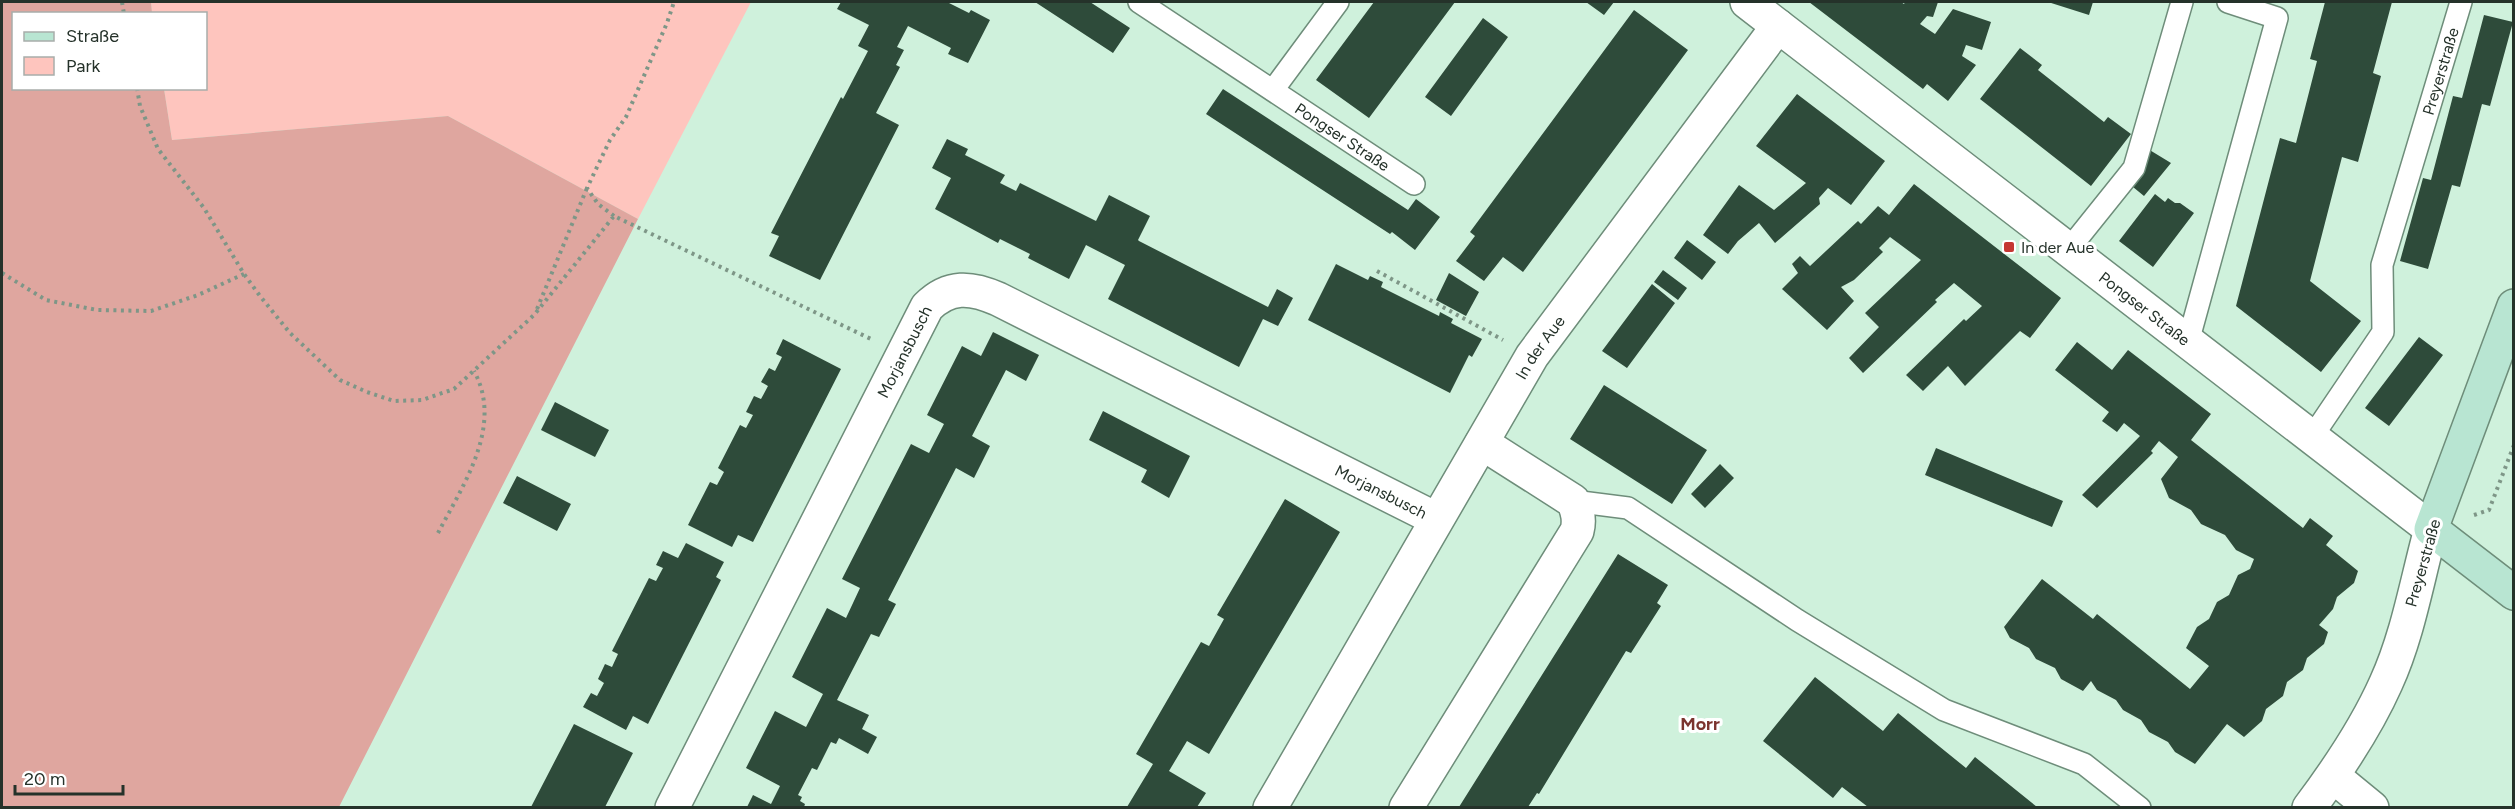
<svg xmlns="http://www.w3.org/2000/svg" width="2515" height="809" viewBox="0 0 2515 809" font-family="Figtree,sans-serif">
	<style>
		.green { fill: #fec5be }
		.forest { fill: #dfa69f }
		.building { fill: #2e4b3a }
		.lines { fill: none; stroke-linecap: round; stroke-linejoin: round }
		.service-casing { stroke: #6e8d7a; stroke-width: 24 }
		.minor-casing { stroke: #6e8d7a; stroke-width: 36 }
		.tertiary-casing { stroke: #6e8d7a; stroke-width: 36 }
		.secondary-casing { stroke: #6e8d7a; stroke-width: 36 }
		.path { stroke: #7e9687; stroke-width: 4; stroke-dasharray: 3 4.5; stroke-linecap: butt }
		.service { stroke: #fff; stroke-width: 21 }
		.minor { stroke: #fff; stroke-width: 33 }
		.tertiary { stroke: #fff; stroke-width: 33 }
		.secondary { stroke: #b8e5d2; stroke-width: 33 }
		.poi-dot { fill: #c53733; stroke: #fff; stroke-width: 2 }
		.labels { text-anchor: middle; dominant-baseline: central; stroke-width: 6; stroke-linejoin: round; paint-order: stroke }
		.street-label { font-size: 16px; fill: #25322a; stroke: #fff }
		.poi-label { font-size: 16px; fill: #25322a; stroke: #fff; text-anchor: start }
		.neighbourhood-label { font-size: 18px; font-weight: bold; fill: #7b342e; stroke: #fff }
	</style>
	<rect width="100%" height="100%" fill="#cff1dc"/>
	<!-- green -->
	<path class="green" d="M151,2H751L638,219L448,116L172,140L164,89L206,88V14L152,13Z"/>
	<!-- forest -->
	<path class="forest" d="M2,2H151L152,13L14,14V88L164,89L172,140L448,116L638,219L339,807H2Z"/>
	<!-- building -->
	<path class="building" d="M841,2H947L969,13L971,10L990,20L968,63L948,54L951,48L908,26L897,47L904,50L896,65L900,67L876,113L899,125L820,280L769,256L779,236L771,233L841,97L843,99L868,51L858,46L869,25L837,9Z
		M1035,2H1090L1130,28L1113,53Z
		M1374,2H1455L1369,118L1316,80Z
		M1586,2H1614L1604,15Z
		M1809,2H1901L1904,4L1905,2H1938L1933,17L1927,16L1920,24L1935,34L1953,9L1991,22L1982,50L1966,45L1962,56L1976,65L1948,101L1927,84L1923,89Z
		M2048,2H2093L2089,15Z
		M2325,2H2392L2373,73L2381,76L2358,162L2342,157L2310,281L2361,321L2321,372L2236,306L2280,138L2296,143L2317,61L2310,59Z
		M1634,10L1688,50L1523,272L1503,257L1484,281L1456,261L1475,236L1470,232Z
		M2484,15L2513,22L2490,106L2482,104L2460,187L2452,185L2428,269L2400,261L2423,178L2431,180L2453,96L2462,98Z
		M1483,18L1508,37L1451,116L1425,97Z
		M2020,48L2042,65L2038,70L2104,122L2108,117L2131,134L2091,186L1980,99Z
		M1223,89L1408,210L1416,199L1440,217L1415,250L1392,232L1390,234L1206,114Z
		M1797,94L1885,161L1851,205L1828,188L1819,198L1820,204L1775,243L1759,223L1738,241L1728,254L1703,235L1739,185L1774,210L1806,183L1756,146Z
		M947,139L968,149L965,155L1005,175L1000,183L1016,191L1020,183L1096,221L1109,195L1150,216L1138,240L1139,241L1268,307L1277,289L1293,298L1278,326L1263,319L1239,367L1108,299L1125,265L1086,245L1069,279L1028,258L1030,254L1000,239L998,243L935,209L951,178L932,168Z
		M2148,149L2171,163L2144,196L2133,187L2141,177Z
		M1914,184L2061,298L2030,338L2020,331L1965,386L1948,366L1923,391L1906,375L1964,319L1966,321L1982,306L1954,283L1935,300L1937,302L1863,373L1849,358L1879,327L1865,313L1921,260L1890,237L1879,248L1883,252L1854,280L1841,287L1854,301L1827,330L1782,289L1798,273L1792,264L1800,256L1810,266L1858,221L1861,224L1878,206L1889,215Z
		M2155,194L2165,202L2168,198L2175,203H2180L2194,213L2153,267L2119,241Z
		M1687,240L1716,262L1702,280L1674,258Z
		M1336,264L1368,280L1370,276L1383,282L1381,287L1439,316L1440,312L1453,319L1451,323L1482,339L1472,357L1469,355L1450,393L1308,320Z
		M1663,270L1687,288L1678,300L1654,282Z
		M1449,273L1479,292L1466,316L1436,300Z
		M1652,284L1675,303L1627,368L1602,351Z
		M993,332L1039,355L1026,381L1006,370L972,436L990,446L974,478L956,468L888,600L896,604L879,637L871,634L837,700L869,715L862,729L877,737L868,754L839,738L836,744L831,742L817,770L812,768L798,795L802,797L800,801L805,804L804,807H747L753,795L771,804L780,786L746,768L775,711L806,727L823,694L792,677L827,608L846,618L860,588L842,579L911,444L929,453L944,424L927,415L962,346L981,356Z
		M2419,337L2443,355L2389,426L2365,408Z
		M783,339L841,369L753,542L738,535L732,547L688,525L710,482L717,485L724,472L718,468L740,425L746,428L753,415L746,412L754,396L761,399L768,386L761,382L769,368L775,371L782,357L776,354Z
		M2077,342L2112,370L2128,350L2211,414L2191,440L2303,528L2310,518L2333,536L2326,545L2358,571L2354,583L2337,597L2333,609L2319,625L2328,632L2324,644L2307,658L2303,670L2287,682L2283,696L2266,709L2262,721L2244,737L2227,724L2195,764L2175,752L2168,742L2149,732L2141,720L2123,710L2116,700L2097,690L2091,681L2083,691L2061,679L2055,668L2036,659L2029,648L2010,638L2004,627L2042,579L2093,619L2097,614L2190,689L2209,666L2186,648L2197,627L2209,619L2217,602L2229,595L2238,575L2250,569L2254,559L2236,550L2225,535L2201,524L2191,510L2169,498L2161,479L2178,457L2159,441L2151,451L2153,453L2097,508L2082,495L2140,436L2124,423L2117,432L2102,421L2109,412L2055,370Z
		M1604,385L1707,450L1672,504L1570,439Z
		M555,402L609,430L595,457L541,430Z
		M1103,411L1190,456L1169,498L1141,482L1147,470L1089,440Z
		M1936,448L2063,501L2052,527L1925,475Z
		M1720,464L1734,478L1705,508L1691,494Z
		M517,476L571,504L557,531L503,503Z
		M1285,499L1340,532L1209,754L1187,741L1169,771L1206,793L1197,807H1127L1153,764L1136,754L1201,642L1209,646L1224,619L1217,615Z
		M686,543L724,562L716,577L721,580L648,724L633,716L626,730L583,707L591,693L597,696L604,683L598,679L605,664L612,667L618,654L612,651L649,578L656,581L663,568L656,565L663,551L678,558Z
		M1618,554L1668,585L1657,603L1661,606L1631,653L1626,651L1539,794L1537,793L1528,807H1459Z
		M1815,677L1883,731L1898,713L1966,768L1975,757L2037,807H1868L1842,787L1833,798L1763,741Z
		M574,724L633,753L605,807H531Z"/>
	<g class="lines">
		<!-- service casing -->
		<g class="service-casing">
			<g id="service">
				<path id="s1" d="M1139,2L1414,184"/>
				<path d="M1273,90L1338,2"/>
				<path d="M2069,249L2134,168L2182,2"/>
				<path d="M2188,342L2277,18L2228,2"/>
				<path id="s2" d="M2312,437L2383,332L2382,265L2461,2"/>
				<path d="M1573,501L1628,508L1797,620L1944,710L2084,764L2140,808"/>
			</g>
		</g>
		<!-- minor casing -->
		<g class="minor-casing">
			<g id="minor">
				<path id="s3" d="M1747,2L2431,529"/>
				<path d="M2333,776L2372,808"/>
				<path id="s4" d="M672,808L927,307C949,285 971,287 998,299L1436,519"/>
				<path id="s5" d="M1270,808L1532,356L1778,26"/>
				<path d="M1406,808L1577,531C1580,520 1578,511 1573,501L1482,443"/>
			</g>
		</g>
		<!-- tertiary casing -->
		<g class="tertiary-casing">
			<path id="tertiary" d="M2309,808C2339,768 2366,728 2386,683C2408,635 2417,580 2431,529"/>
		</g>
		<!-- secondary casing -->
		<g class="secondary-casing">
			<path id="secondary" d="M2514,306L2431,529L2514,593"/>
		</g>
		<!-- path -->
		<path class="path" d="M122,2L124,14
			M137,88L140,106L158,149L204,208L244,274L260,296L290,333L340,380L367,392L394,401L422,400L454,389L534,315L614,216L871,339
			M614,216L598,204L587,188L610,140L626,117L667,23L674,2
			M1377,271L1503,340
			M2,273L46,300L97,310L151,311L198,295L244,274
			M537,309L587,188
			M2474,515L2489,510L2514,445
			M438,533C463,485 504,426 474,371"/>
		<!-- service -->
		<use href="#service" class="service"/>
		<!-- minor -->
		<use href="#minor" class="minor"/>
		<!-- tertiary -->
		<use href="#tertiary" class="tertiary"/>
		<!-- secondary -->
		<use href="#secondary" class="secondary"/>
	</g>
	<!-- markers -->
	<rect class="poi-dot" x="2003" y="241" width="12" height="12" rx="3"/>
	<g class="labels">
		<!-- street labels -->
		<g class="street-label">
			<text stroke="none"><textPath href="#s2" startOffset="396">Preyerstraße</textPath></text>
			<text stroke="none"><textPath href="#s1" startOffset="244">Pongser Straße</textPath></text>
			<text stroke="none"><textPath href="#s3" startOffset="502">Pongser Straße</textPath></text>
			<text stroke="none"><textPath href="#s5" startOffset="534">In der Aue</textPath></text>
			<text stroke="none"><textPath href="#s4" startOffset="512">Morjansbusch</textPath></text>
			<text stroke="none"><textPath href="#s4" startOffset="1068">Morjansbusch</textPath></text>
			<text transform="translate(2423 563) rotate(-74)">Preyerstraße</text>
		</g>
		<!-- poi labels -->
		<g class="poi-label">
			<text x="2021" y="247">In der Aue</text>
		</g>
		<!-- neighbourhood labels -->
		<g class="neighbourhood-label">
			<text x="1700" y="724">Morr</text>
		</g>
	</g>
	<!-- border -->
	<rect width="2515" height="809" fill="none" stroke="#25322a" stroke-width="6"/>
	<!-- legend -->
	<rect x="12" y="12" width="195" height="78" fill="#ffffff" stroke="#a8adaa" stroke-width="1.5"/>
	<rect x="24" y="32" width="30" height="9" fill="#b8e5d2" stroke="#a8adaa" stroke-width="1.5"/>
	<text x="66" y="42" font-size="18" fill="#25322a">Straße</text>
	<rect x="24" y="57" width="30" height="18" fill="#fec5be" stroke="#a8adaa" stroke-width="1.5"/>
	<text x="66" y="72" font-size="18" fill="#25322a">Park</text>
	<!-- scale -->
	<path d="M15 785v9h108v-9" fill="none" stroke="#25322a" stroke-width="3"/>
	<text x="24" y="785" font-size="18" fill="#25322a" stroke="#ffffff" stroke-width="4.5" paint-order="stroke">20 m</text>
</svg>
